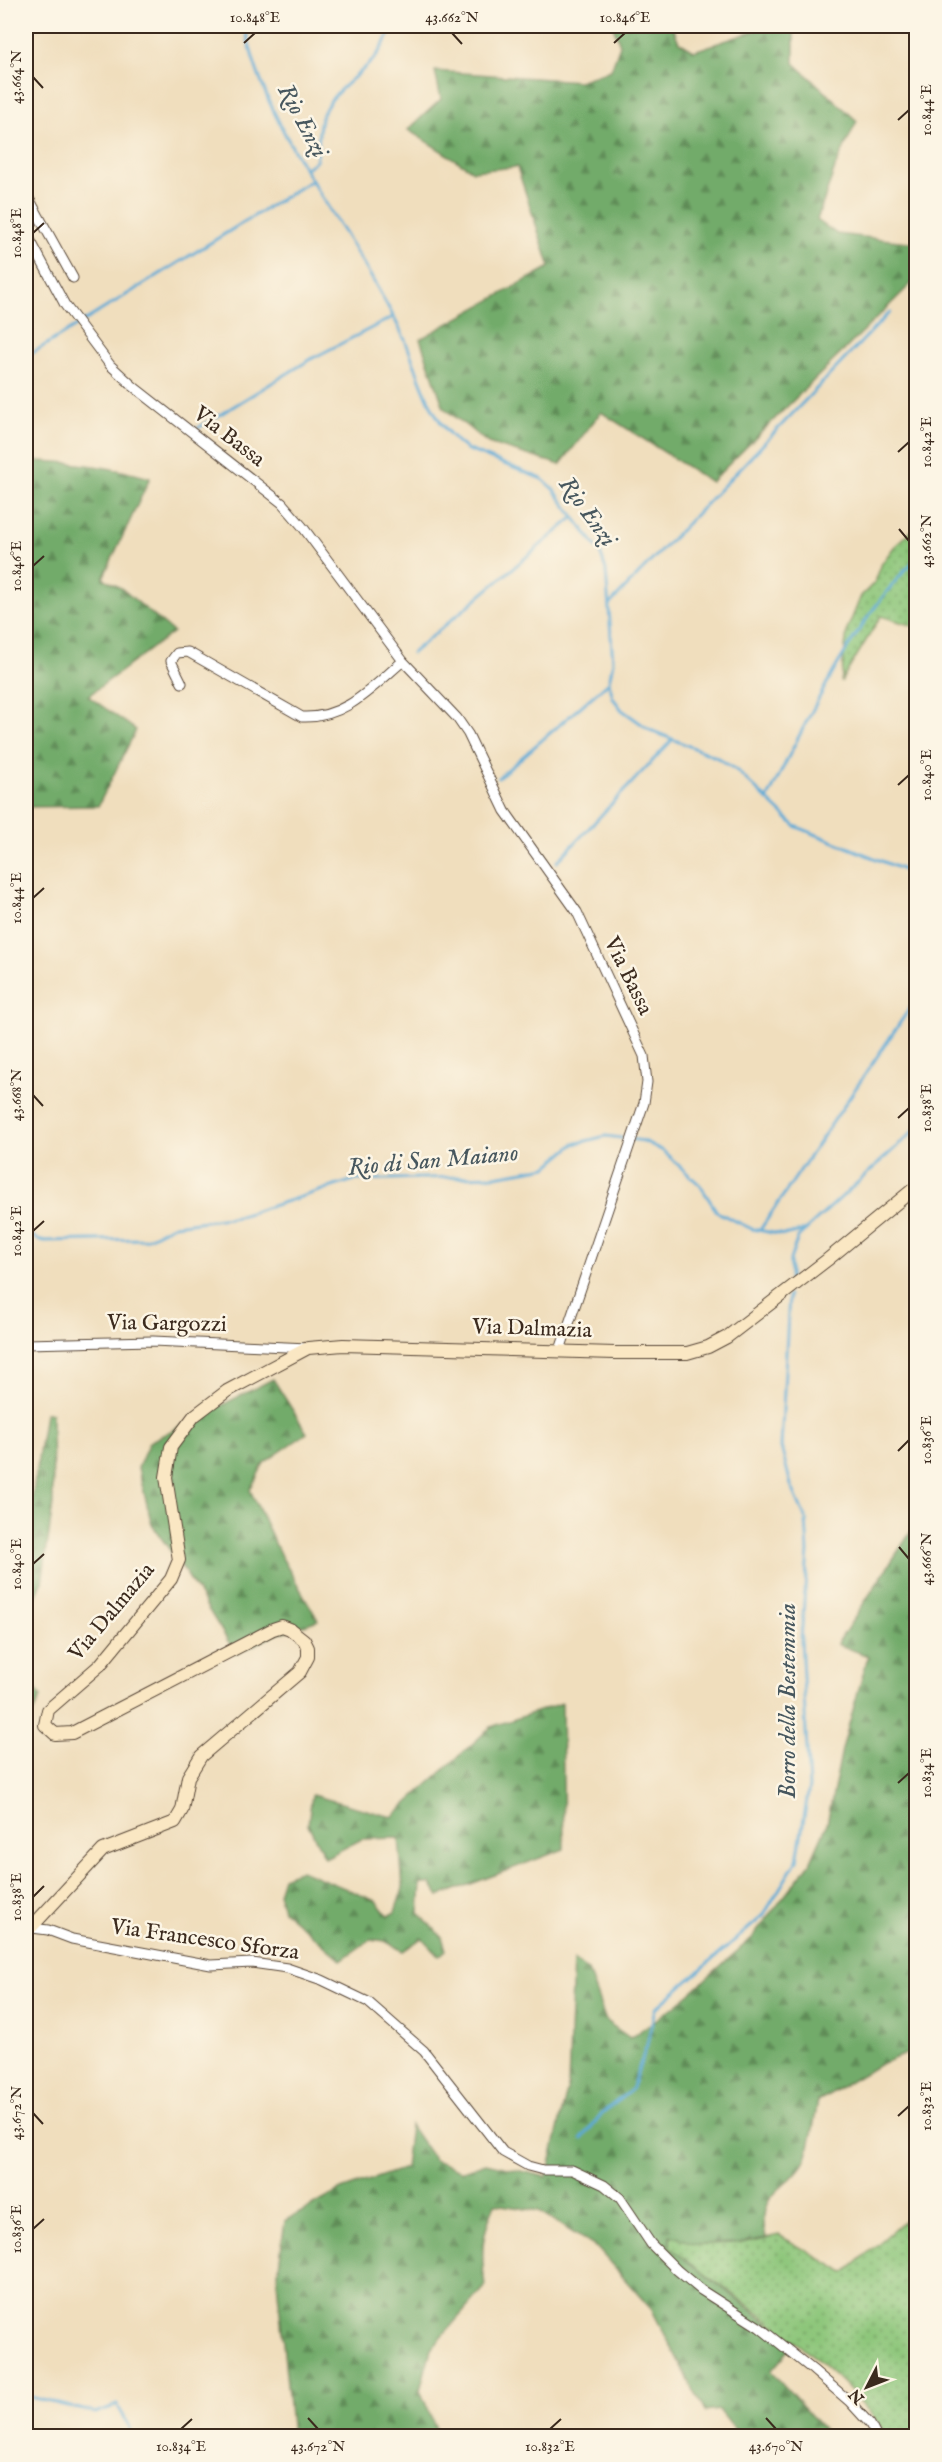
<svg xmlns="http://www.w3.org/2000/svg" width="942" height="2462" viewBox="0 0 942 2462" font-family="'IM FELL English',serif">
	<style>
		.green { fill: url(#green-dots); stroke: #64784c; stroke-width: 1.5 }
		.forest { fill: url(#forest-firs); stroke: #566a44; stroke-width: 1.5 }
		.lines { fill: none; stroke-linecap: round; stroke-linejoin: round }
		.stream { stroke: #5daad6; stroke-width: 3 }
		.minor-casing { stroke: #564536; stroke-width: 11 }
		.secondary-casing { stroke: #564536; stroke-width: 14 }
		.minor { stroke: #fff; stroke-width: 9 }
		.secondary { stroke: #fae7c3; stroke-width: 12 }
		.ticks { fill: none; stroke: #3b2a1e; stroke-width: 2 }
		.labels { text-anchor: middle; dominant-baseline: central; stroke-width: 5; stroke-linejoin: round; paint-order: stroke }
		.street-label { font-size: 22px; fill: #3b2a1e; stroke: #fcf5e5 }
		.water-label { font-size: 24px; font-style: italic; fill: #47575e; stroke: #fcf5e5 }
		.neatline { fill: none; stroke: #3b2a1e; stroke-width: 2 }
		.ticks-label { font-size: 15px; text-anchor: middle; fill: #3b2a1e }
	</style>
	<defs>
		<pattern id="green-dots" width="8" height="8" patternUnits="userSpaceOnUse" patternTransform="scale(1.5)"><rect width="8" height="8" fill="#8dc67a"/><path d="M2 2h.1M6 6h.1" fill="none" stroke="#74a163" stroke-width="1.8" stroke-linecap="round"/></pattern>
		<pattern id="forest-firs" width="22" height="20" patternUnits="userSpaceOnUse" patternTransform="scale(1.5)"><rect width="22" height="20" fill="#72ab6a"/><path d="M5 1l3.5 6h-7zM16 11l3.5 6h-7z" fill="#5f8b57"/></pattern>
	</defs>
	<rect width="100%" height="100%" fill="#fcf5e5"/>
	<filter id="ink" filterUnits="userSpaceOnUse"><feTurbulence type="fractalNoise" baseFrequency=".0167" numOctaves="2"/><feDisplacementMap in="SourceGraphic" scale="12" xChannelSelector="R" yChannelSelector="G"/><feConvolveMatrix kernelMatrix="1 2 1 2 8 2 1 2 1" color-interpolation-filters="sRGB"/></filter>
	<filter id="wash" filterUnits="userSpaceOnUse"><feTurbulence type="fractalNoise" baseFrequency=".008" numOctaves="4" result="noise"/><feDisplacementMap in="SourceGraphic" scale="24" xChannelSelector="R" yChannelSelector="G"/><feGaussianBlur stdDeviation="1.35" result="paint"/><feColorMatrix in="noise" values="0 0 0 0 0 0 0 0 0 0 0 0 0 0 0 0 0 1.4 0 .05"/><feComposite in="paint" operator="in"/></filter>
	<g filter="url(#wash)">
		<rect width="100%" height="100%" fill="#f0debd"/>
		<!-- green -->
		<path class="green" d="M916,527V627L881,616L841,682L847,630L861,596L875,582L882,563L894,547Z
			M916,2215V2436H887C842,2365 738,2299 669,2248L671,2235L697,2244L741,2243L779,2235L845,2273L905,2220Z"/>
		<!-- forest -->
		<path class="forest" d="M613,26H672L679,42L694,51L770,26H794V63L857,121L836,165L817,220L837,234L916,243V279L711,482L601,412L560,465L488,443L444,408L420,339L550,267L517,167L473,171L408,130L441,99L435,71L579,81L611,70L620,45Z
			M26,461C69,461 108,466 150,478L103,578L121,588L173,632L88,696L136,730L98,806L27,807L26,805Z
			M273,1379L307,1433L264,1463L250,1490L281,1556L318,1620L275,1635L236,1654L184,1570L152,1525L138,1468L149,1442Z
			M45,1413H52L53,1504L42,1583L26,1618V1538Z
			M916,1524V2050L880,2064L818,2101C815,2114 810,2155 803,2164C783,2194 756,2191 766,2238L741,2243L697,2244L670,2235V2248L795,2343L771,2371L826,2432L823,2436H740L719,2410L705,2412L652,2310L597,2248L539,2211L495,2204C481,2236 481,2252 485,2287L431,2349L420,2390L439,2436H292L277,2281L285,2221L341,2190L405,2168L410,2125L434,2160L463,2171L486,2163L547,2177L568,2086L573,1960L588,1971L606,2021L630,2038L675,2006L752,1938L810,1863L827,1824L842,1749L868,1656L837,1644Z
			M26,1652V1675L41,1697L26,1726Z
			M562,1703L564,1849L439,1896L431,1884H421L419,1913L442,1937L446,1950L439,1956L422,1938L403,1951L385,1941L371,1939L341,1960L283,1910L278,1893L283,1877L301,1870L376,1901L388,1916L395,1912L403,1888L399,1838L362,1839L325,1858L308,1824L312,1795L392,1817L491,1727Z"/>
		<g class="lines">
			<!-- stream -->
			<path class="stream" d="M245,26C264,126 334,208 382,296C390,310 398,325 405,340C421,378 430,423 466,449L542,479L554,490L600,552L606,570L613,662L609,682L613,698L622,710L650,730L716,757L736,770L795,826L916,875
				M26,29L41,26
				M306,168L316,161C320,148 317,133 321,119C329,93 355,79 373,60C382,51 386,36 395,26
				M26,357L312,180
				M198,428L311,359L393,317
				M609,605L890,312
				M412,653L574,517
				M498,778L609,682
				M767,800C807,720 853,621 916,559
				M557,862L673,739
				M760,1230L916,999
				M26,1232L40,1241L146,1239L174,1225L237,1217L354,1180L495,1176L547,1167L574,1144L606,1136L644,1141L663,1151L700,1185L717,1212L752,1229L784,1235L806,1230
				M790,1283V1260L798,1237L916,1129
				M582,2139L602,2113L631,2090L647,2045L655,2009L763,1916L797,1860L809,1787L801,1639L808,1552L806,1519L791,1485L781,1447L789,1295
				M26,2396L96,2413L117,2405L129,2425L132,2436"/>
		</g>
	</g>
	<g filter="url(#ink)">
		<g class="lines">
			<!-- minor casing -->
			<g class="minor-casing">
				<path id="minor" d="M27,195L73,278
					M26,232L65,305L110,365L134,387L282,503L302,526L403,661L457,718L468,734L505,811L577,912L644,1056L647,1082L644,1103L560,1350
					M182,683L171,661L177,653L188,652L302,717C345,719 371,688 403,661
					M26,1344L153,1341L308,1348
					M32,1928L48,1930L72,1939L211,1965L252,1963L287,1968L322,1980L368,2002L424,2051L503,2152L528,2166L543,2170H572L604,2185L620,2198L651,2244L677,2270L701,2290L759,2327L813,2370L849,2401L870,2424L876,2436"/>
			</g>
			<!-- secondary casing -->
			<g class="secondary-casing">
				<path id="secondary" d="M26,1933L103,1850L175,1822L182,1810L188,1777L201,1756L300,1672L308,1657V1648L304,1640L290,1629L282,1626L273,1629L72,1733L55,1734L45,1725L48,1710L100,1665L171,1579L179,1560L166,1477L171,1447L194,1416L227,1391L308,1348L343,1345L615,1353H687L708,1347L727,1337L827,1260L916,1187"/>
			</g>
			<!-- minor -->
			<use href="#minor" class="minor"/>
			<!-- secondary -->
			<use href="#secondary" class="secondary"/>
		</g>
	</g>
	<!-- ticks -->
	<path class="ticks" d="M452,33L462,44M244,43L255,33M614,43L625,33M33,77L43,88M898,120L909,110M33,233L44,223M898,452L909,442M899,529L909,541M33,566L44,556M898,785L909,775M33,898L44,888M33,1095L43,1106M898,1118L909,1108M33,1231L44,1221M898,1451L909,1440M899,1547L909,1559M33,1564L44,1554M898,1783L909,1773M33,1897L44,1886M33,2113L43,2124M898,2116L909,2106M33,2229L44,2219M308,2418L318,2429M766,2418L776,2429M181,2429L192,2419M550,2429L561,2419"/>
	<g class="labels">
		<!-- street labels -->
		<g class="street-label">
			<text transform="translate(229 437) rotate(38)">Via Bassa</text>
			<text transform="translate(628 976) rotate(64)">Via Bassa</text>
			<text transform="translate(167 1324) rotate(1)">Via Gargozzi</text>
			<text transform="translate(532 1329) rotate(2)">Via Dalmazia</text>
			<text transform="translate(112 1612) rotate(-50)">Via Dalmazia</text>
			<text transform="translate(205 1940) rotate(8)">Via Francesco Sforza</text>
		</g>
		<!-- water labels -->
		<g class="water-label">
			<text transform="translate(302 121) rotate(62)">Rio Enzi</text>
			<text transform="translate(587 512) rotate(54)">Rio Enzi</text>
			<text transform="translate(433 1161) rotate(-5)">Rio di San Maiano</text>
			<text transform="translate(788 1701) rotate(-90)">Borro della Bestemmia</text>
		</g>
	</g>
	<!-- margin -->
	<rect width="942" height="2462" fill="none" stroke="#fcf5e5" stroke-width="66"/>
	<!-- north arrow -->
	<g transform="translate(867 2387) rotate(228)" stroke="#fcf5e5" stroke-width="4.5" paint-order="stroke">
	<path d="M0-4.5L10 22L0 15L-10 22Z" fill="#3b2a1e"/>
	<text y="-9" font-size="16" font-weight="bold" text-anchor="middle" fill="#3b2a1e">N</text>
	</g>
	<rect x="33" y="33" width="876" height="2396" class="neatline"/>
	<g class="ticks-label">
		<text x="255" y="22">10.848°E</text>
		<text x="452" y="22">43.662°N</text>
		<text x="625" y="22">10.846°E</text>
		<text transform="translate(16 77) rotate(-90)" y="5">43.664°N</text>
		<text transform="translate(926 110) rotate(-90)" y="5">10.844°E</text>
		<text transform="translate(16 233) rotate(-90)" y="5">10.848°E</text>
		<text transform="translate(926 442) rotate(-90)" y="5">10.842°E</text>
		<text transform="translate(926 541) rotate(-90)" y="5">43.662°N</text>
		<text transform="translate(16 566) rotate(-90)" y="5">10.846°E</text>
		<text transform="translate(926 775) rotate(-90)" y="5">10.840°E</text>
		<text transform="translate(16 898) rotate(-90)" y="5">10.844°E</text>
		<text transform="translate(16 1095) rotate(-90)" y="5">43.668°N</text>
		<text transform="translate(926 1108) rotate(-90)" y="5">10.838°E</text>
		<text transform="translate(16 1231) rotate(-90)" y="5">10.842°E</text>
		<text transform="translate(926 1440) rotate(-90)" y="5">10.836°E</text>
		<text transform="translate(926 1559) rotate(-90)" y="5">43.666°N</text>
		<text transform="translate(16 1564) rotate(-90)" y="5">10.840°E</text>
		<text transform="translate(926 1773) rotate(-90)" y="5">10.834°E</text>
		<text transform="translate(16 1897) rotate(-90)" y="5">10.838°E</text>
		<text transform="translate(926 2106) rotate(-90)" y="5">10.832°E</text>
		<text transform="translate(16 2113) rotate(-90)" y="5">43.672°N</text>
		<text transform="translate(16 2229) rotate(-90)" y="5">10.836°E</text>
		<text x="181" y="2451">10.834°E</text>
		<text x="318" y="2451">43.672°N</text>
		<text x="550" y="2451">10.832°E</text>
		<text x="776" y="2451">43.670°N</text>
	</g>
</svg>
